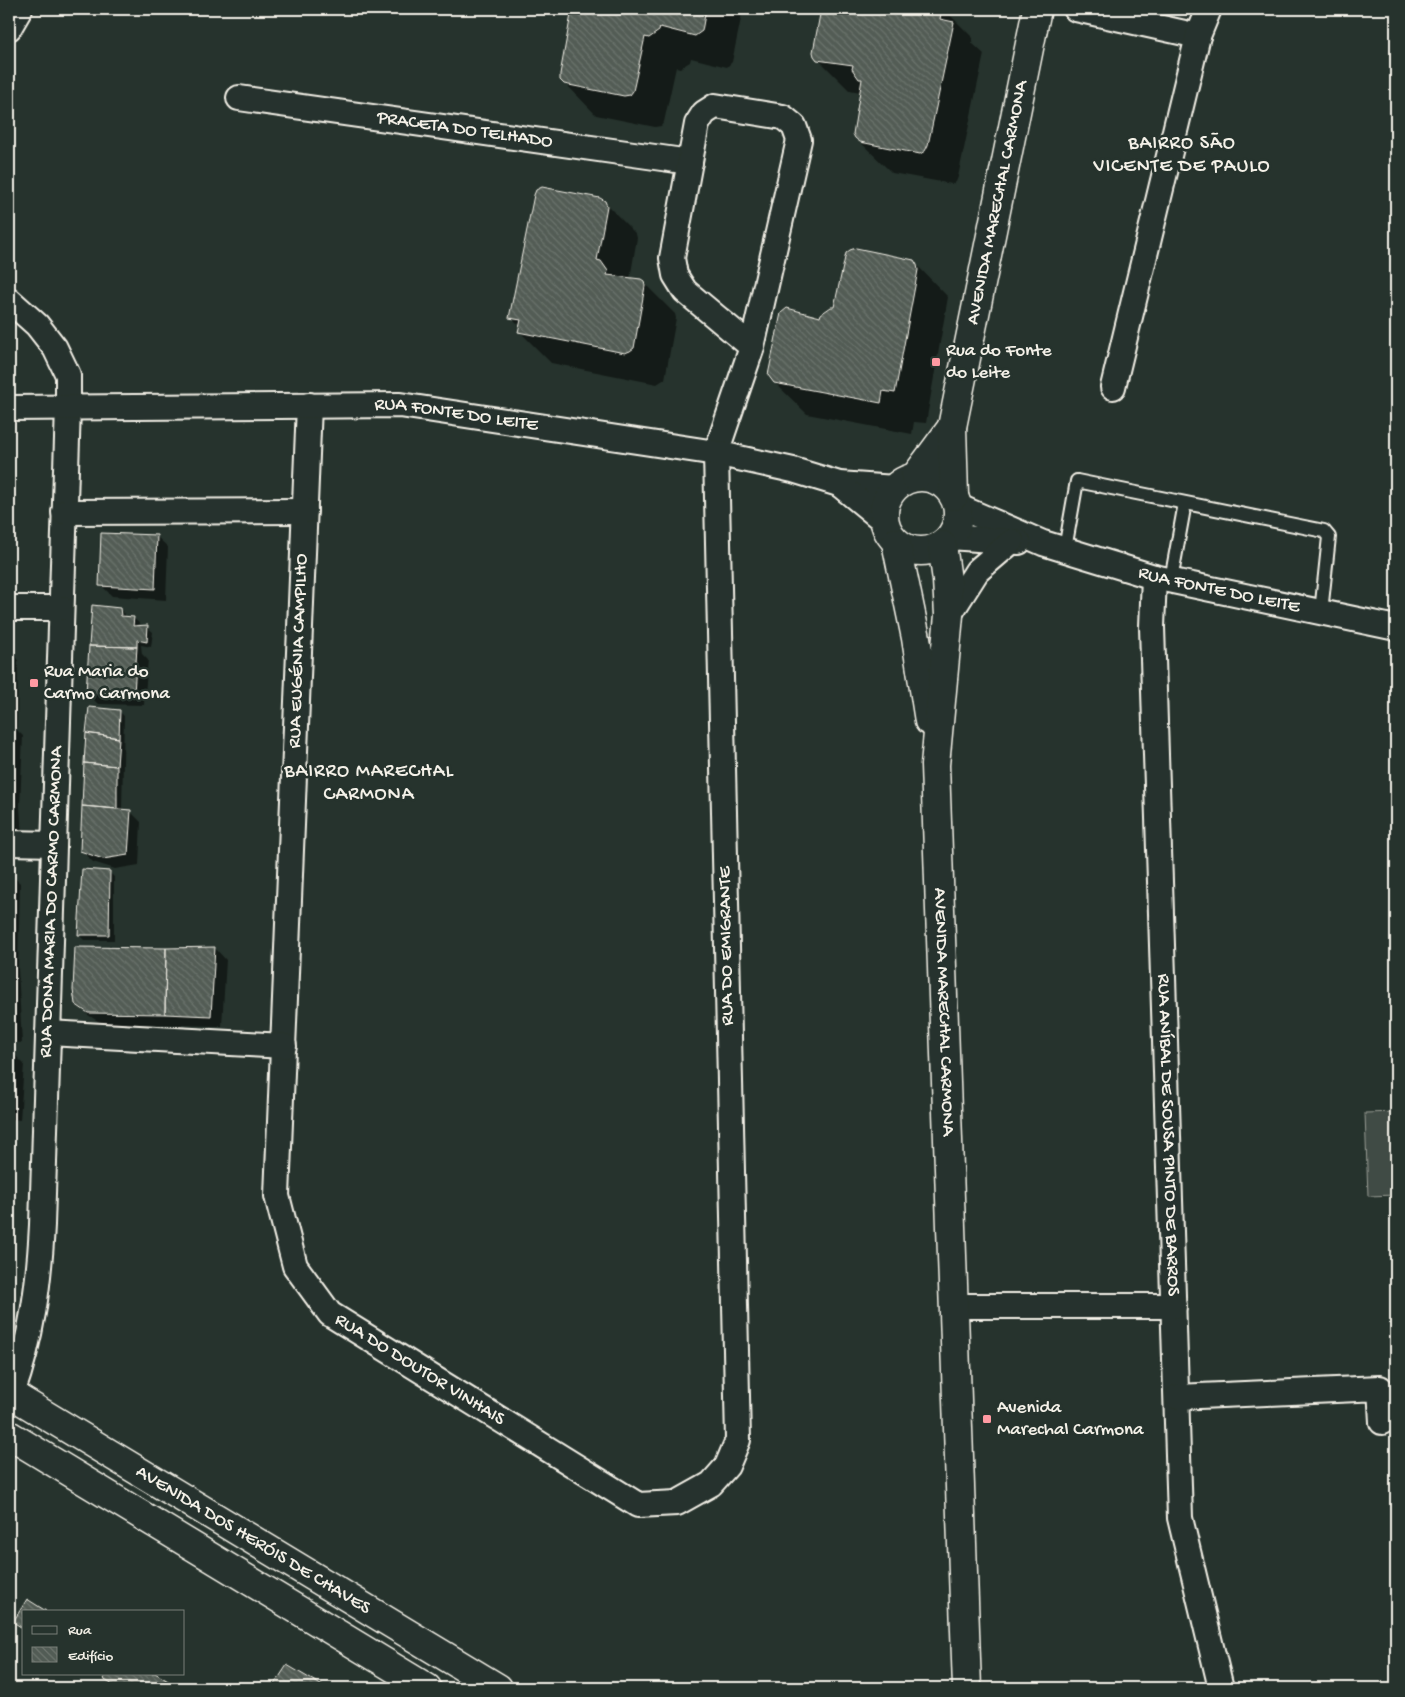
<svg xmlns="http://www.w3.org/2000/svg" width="1405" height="1697" viewBox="0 0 1405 1697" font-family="'Gochi Hand',sans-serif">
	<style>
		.grass { fill: #414b45; stroke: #9a9e96 }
		.shadow { fill: #0007 }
		.building { fill: url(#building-back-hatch); stroke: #f4f1e8 }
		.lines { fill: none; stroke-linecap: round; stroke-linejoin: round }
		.service-casing { stroke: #f4f1e8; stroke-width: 16 }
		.minor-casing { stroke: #f4f1e8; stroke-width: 28 }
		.tertiary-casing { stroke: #f4f1e8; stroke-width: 31 }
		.secondary-casing { stroke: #f4f1e8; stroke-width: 31 }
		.service { stroke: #26332d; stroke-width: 12 }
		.minor { stroke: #26332d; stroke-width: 24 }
		.tertiary { stroke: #26332d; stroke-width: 28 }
		.secondary { stroke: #26332d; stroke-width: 28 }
		.poi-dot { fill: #ff9aa2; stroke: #26332d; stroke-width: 2 }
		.labels { text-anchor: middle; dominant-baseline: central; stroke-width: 5; stroke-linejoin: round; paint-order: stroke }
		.street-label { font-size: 19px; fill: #f4f1e8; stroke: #26332d }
		.poi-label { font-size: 19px; fill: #f4f1e8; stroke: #26332d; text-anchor: start }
		.neighbourhood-label { font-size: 20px; letter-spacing: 1px; fill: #f4f1e8; stroke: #26332d }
	</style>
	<defs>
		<pattern id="building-back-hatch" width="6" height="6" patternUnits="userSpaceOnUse" patternTransform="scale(1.25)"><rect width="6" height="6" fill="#525c55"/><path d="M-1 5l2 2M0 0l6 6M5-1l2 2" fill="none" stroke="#6c746d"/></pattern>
	</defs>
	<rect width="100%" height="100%" fill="#26332d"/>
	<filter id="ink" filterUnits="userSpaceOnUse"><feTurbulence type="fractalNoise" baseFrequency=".02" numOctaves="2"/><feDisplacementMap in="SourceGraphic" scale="10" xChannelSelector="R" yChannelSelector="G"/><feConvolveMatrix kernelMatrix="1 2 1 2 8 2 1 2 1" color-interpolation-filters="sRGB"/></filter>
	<g filter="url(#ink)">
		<!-- grass -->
		<path class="grass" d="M1396,1112V1195L1368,1196L1365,1113Z"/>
		<!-- shadow -->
		<path class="shadow" d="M573,9H743L732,62L727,67L691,58L690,62L680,68L676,67L664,122L661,126L655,127L596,115L565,83L561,74Z
			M822,9H944L973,38L972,43L984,54L958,177L956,182L952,184L892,173L856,138L861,92L849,90L818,59L814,52Z
			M604,202L636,234L637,238L630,279L643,282L675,314L676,318L665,379L657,384L551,363L520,332L521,327L511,317Z
			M913,261L948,297L926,423L914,422L912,434L807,414L775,383L821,319Z
			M156,536L168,547L166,600L112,596L101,585Z
			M119,609L125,614V618H133L139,623L138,627H147L153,632L151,647L141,645L142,654L148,660L144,705L98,704L87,693Z
			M9,654H13L18,659L17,730L23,736L20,806L22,836L9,839Z
			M119,711L124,716L122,810L130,811L141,822L139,865L115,869L93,862L81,850Z
			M9,872L20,883L18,968L22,1043L9,1042Z
			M109,872L114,877V940H84L79,935Z
			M215,948L226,960L222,1026L101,1023L88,1015L77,1003Z
			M9,1053H13L24,1064L20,1120L9,1119Z
			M153,1673L177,1688H114L105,1679Z"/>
		<!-- building -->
		<path class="building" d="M572,9H706L702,31L695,36L660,27L659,31L649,38L645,37L633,91L630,95L624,96L564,84L560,80V74Z
			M821,9H942L940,19L954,22L928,145L925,151L920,154L860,142L855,138L853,134L862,79H859L852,69L853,65L817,60L814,56L813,52Z
			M542,187L600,198L605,201L607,206L597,260L601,261L608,271L607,275L641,279L644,281L645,286L634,348L630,351L625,353L518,332L521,320L509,318L534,195L536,190Z
			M856,248L914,260L917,265L918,270L895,393L883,391L881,403L774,383L768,375L781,313L787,308L820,317L821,314L831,307H834L846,253L850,250Z
			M101,533L157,535L155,589L99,586Z
			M92,605L120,608L121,616L134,617L133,626L148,625L147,642L137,640V647L89,646Z
			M89,646L137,647L134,694L86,693Z
			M9,653H13L12,687H9Z
			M9,687H12V723L9,724Z
			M89,707L120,710L119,738L86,733Z
			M12,723L11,756H9V724Z
			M86,733L119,738L117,766L84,763Z
			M9,756H11L9,794Z
			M84,763L117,766V809L82,806Z
			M82,806L131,810L128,855L103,859L80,851Z
			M82,869L110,871L109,935H78Z
			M75,947L166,948L165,1014L88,1013L75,1004L73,990Z
			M215,947L211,1016L165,1014L166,948Z
			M9,983L12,1032H9Z
			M9,1052H13L9,1109Z
			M27,1599L46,1611H24V1629L13,1622Z
			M287,1665L326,1688H272Z
			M107,1673H155L178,1687L118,1688L103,1679Z"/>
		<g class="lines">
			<!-- service casing -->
			<g class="service-casing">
				<path id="service" d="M1065,549L1077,481L1324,531L1329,537L1321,612
					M1171,580L1185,503"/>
			</g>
			<!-- minor casing -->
			<g class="minor-casing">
				<g id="minor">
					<path d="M1076,9L1198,36"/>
					<path d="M9,28L20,9"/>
					<path id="s1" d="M239,98L690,162"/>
					<path d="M9,300L37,325L55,348L68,375V407L42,1225C39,1284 32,1338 12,1394"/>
					<path d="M1113,387L1198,36L1209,9"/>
					<path id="s2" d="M309,405L277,1196L295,1266L330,1314L638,1505L677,1503L711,1484L727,1466L738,1440L716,453L752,347L799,140L794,126L783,117L715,106L704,113L697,124L672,258L675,275L685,291L752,347"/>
					<path id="s3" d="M9,408L400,405L716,453L793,470L839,484L895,488"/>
					<path d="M839,484L884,521"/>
					<path id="s4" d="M957,506L1043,543L1154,577L1396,628"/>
					<path d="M64,512L305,511"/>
					<path d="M950,537L1019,542"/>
					<path id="s5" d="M1154,577L1152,627L1180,1518L1221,1688"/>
					<path d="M9,608H61"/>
					<path d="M949,615L977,571L1012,541"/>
					<path d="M9,843L54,844"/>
					<path d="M48,1033L284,1046"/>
					<path d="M954,1306H1174"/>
					<path d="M1177,1397L1380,1388L1382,1422"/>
				</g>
			</g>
			<!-- tertiary casing -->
			<g class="tertiary-casing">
				<g id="tertiary">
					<circle cx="921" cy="514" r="37"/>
					<path d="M915,477L952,427"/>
					<path id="s6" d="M954,496L952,427L1037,9"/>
					<path d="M896,542L916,638L929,721"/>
					<path id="s7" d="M942,545L947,580L949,615L935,765L967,1688"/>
				</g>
			</g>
			<!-- secondary casing -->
			<g class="secondary-casing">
				<g id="secondary">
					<path id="s8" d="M9,1393L498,1688"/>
					<path d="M9,1435L427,1688"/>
				</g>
			</g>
			<!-- service -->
			<use href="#service" class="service"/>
			<!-- minor -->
			<use href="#minor" class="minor"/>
			<!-- tertiary -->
			<use href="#tertiary" class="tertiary"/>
			<!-- secondary -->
			<use href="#secondary" class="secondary"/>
		</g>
	</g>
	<!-- markers -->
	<g class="poi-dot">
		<rect x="931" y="357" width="10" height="10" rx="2.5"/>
		<rect x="29" y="678" width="10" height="10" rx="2.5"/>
		<rect x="982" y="1414" width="10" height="10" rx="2.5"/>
	</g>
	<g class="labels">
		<!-- street labels -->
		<g class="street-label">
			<text stroke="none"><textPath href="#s1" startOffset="228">PRACETA DO TELHADO</textPath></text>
			<text stroke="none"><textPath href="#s6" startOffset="298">AVENIDA MARECHAL CARMONA</textPath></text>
			<text stroke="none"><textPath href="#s3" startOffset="448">RUA FONTE DO LEITE</textPath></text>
			<text stroke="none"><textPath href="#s4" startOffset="276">RUA FONTE DO LEITE</textPath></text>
			<text transform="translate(299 651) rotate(-88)">RUA EUGÉNIA CAMPILHO</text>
			<text transform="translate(52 902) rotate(-88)">RUA DONA MARIA DO CARMO CARMONA</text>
			<text transform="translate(727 946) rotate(-91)">RUA DO EMIGRANTE</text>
			<text stroke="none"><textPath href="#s7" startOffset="468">AVENIDA MARECHAL CARMONA</textPath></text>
			<text stroke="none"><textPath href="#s5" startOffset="558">RUA ANÍBAL DE SOUSA PINTO DE BARROS</textPath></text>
			<text stroke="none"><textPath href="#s2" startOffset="1029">RUA DO DOUTOR VINHAIS</textPath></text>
			<text stroke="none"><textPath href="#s8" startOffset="285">AVENIDA DOS HERÓIS DE CHAVES</textPath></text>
		</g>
		<!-- poi labels -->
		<g class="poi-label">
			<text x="946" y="351">Rua do Fonte<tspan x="946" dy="22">do Leite</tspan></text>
			<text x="44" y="672">Rua Maria do<tspan x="44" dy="22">Carmo Carmona</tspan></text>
			<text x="997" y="1408">Avenida<tspan x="997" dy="22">Marechal Carmona</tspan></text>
		</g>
		<!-- neighbourhood labels -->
		<g class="neighbourhood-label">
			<text x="1182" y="144">BAIRRO SÃO<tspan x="1182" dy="23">VICENTE DE PAULO</tspan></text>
			<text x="369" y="772">BAIRRO MARECHAL<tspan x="369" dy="23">CARMONA</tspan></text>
		</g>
	</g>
	<!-- margin -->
	<rect width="1405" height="1697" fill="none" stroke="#26332d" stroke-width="30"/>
	<rect x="15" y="15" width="1375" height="1667" fill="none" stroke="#f4f1e8" stroke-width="2" filter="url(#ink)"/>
	<!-- legend -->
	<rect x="22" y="1610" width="162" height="65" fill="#26332d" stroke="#787f78"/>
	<rect x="32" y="1626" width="25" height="8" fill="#26332d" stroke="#787f78"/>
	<text x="68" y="1634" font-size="15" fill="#f4f1e8">Rua</text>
	<rect x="32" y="1647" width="25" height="15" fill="url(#building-back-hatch)" stroke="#787f78"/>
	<text x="68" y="1660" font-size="15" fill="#f4f1e8">Edifício</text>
</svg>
